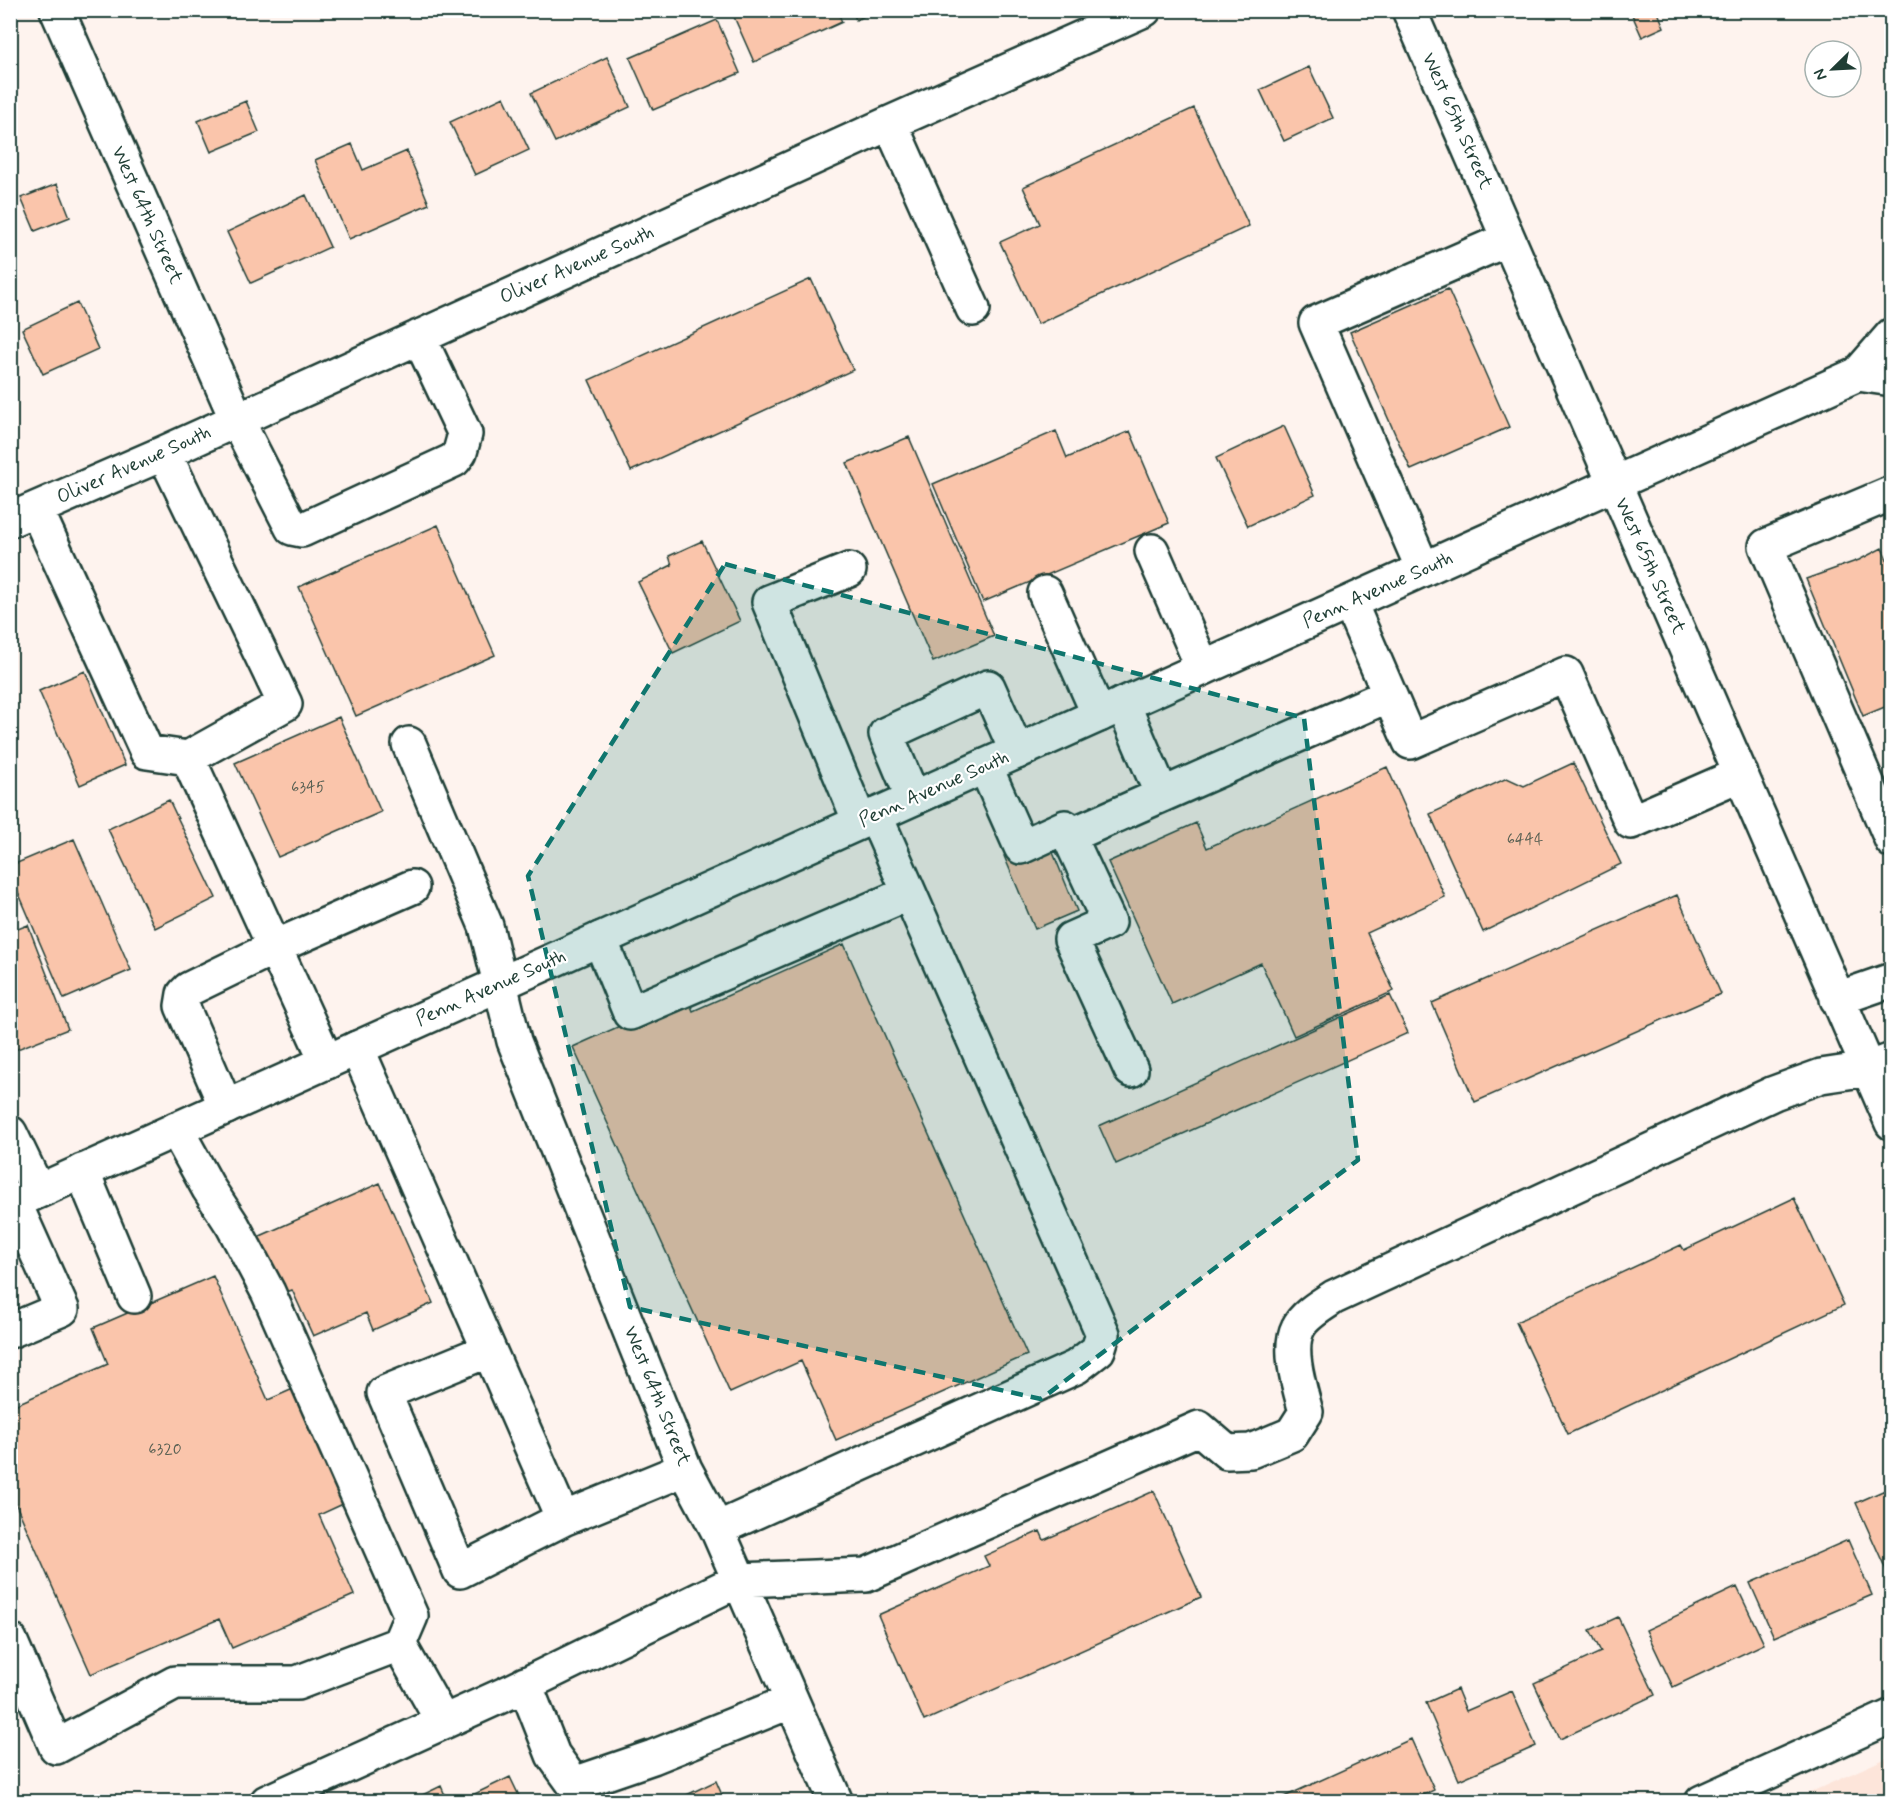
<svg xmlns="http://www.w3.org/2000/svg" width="1902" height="1812" viewBox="0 0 1902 1812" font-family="Mynerve,sans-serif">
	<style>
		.built { fill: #fde5da }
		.building { fill: #fac5ab; stroke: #1f3d34; stroke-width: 1.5 }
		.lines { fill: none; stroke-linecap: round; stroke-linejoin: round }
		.minor-casing { stroke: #1f3d34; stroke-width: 38 }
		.major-casing { stroke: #1f3d34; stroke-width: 38 }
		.minor { stroke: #fff; stroke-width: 33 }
		.major { stroke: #fff; stroke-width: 33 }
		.marked { fill: #0f766e; fill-opacity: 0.2; stroke: #0f766e; stroke-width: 4.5; stroke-dasharray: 12 8; stroke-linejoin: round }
		.labels { text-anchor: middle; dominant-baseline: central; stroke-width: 4.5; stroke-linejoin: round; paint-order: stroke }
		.number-label { font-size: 16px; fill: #565f52 }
		.street-label { font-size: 20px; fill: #1f3d34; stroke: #fff }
	</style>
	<rect width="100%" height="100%" fill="#fef3ee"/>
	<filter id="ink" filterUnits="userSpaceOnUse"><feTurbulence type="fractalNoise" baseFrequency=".0167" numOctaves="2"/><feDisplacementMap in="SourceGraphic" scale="12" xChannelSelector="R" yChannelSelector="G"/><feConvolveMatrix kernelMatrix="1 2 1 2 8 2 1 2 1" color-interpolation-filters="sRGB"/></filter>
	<g filter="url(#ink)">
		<!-- built -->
		<path class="built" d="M1891,1756V1801H1791Z"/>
		<!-- building -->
		<path class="building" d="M731,10H837L842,22L754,62Z
			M852,10H878L856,20Z
			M1630,10H1657L1664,27L1642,37Z
			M717,20L740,73L653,110L630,58Z
			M607,57L630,107L555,142L531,93Z
			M1309,67L1333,118L1284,141L1260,90Z
			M504,97L529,150L475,175L450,122Z
			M246,101L259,132L211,152L198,121Z
			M1194,108L1249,226L1038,324L1000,242L1040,224L1023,187Z
			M352,144L363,170L407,151L429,204L349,239L315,160Z
			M57,184L70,217L35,231L21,198Z
			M306,195L330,247L251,283L227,232Z
			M811,279L853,370L631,471L589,380Z
			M1448,289L1509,427L1411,470L1350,332Z
			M77,303L98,349L43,374L22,329Z
			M1284,426L1315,495L1248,526L1216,458Z
			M1056,431L1067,458L1130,431L1169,523L983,602L933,484Z
			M909,437L994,636L933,662L847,463Z
			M438,525L495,655L356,716L299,587Z
			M702,541L740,621L673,653L638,582L672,565L669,556Z
			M1882,548L1892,571V704L1863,716L1806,579L1859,560Z
			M85,671L125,765L80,785L39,691Z
			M339,717L381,812L278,857L235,763Z
			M1573,763L1621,864L1483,932L1430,814L1507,778L1524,786Z
			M1387,767L1445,897L1367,933L1394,991L1294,1036L1261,963L1172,1004L1108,862L1196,823L1207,848Z
			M169,800L216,898L155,928L108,829Z
			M1047,838L1077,911L1035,929L1004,856Z
			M74,839L131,970L64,999L10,873V866Z
			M1677,895L1721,994L1475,1102L1432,1003Z
			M28,925L68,1029L10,1052V932Z
			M844,944L1027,1355L836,1440L801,1361L730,1393L573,1047L687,996L693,1011Z
			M1390,995L1408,1033L1116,1164L1099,1126Z
			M380,1183L433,1303L373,1330L366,1313L313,1336L292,1290L284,1293L258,1237Z
			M1794,1198L1844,1305L1568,1434L1516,1322L1681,1245L1684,1250Z
			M213,1276L268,1400L293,1389L343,1504L319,1515L354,1595L232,1648L219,1619L91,1674L10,1491V1407L108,1364L93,1328Z
			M1885,1490L1892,1505V1583L1856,1503Z
			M1154,1491L1201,1597L924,1721L878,1615L989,1566L984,1556L1040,1531L1044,1540Z
			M1848,1540L1872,1595L1774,1637L1750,1583Z
			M1737,1587L1764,1644L1673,1687L1646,1630Z
			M1618,1617L1655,1695L1560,1739L1534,1683L1601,1652L1590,1630Z
			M1457,1689L1466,1711L1512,1691L1536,1746L1459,1780L1426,1703Z
			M1411,1739L1434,1790L1409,1802H1273Z
			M510,1777L522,1802H458Z
			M716,1781L725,1802H672Z
			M441,1786L448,1802H408Z"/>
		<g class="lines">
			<!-- minor casing -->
			<g class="minor-casing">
				<path id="minor" d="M57,10L237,420L292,528L302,530L454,460L460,452L465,434L419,337
					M1409,10L1892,1123
					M890,123L973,309
					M1892,493L1766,546L1892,841
					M36,509L147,752L188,758L285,704L164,453
					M10,520L164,453L890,123L1144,10
					M1152,551L1203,668
					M1423,569L1316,323L1508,239
					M849,570L769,602L860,822
					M1045,593L1099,715
					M1350,603L1410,742L1566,674L1631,822L1741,774
					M1123,704L1162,795L1389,695
					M409,744L486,926L514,1041L685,1469L717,1529L836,1802
					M188,758L327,1062
					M985,766L1021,847L1065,827L1069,836L1162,795
					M913,798L886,734L988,687L1017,752
					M1069,836L1109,922L1071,939L1131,1070
					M600,939L630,1013L909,893
					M1837,999L1892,980
					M357,1048L563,1519L685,1469
					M226,1107L182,1006L184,994L189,989L275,947L412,887
					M176,1129L209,1189L233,1226L268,1292L411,1616L399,1644
					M10,1133L38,1191
					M82,1171L134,1296
					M10,1331L62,1309L14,1202
					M489,1350L384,1393L460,1571L563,1519
					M717,1529L1076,1367L1098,1350L1103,1334L875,815
					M10,1640L56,1747L175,1683H297L399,1644L443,1722
					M525,1684L553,1755L574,1784L653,1757L792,1701
					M267,1802L512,1691L739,1580L866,1575L1199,1428L1227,1452L1251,1451L1292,1434L1306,1412C1300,1389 1287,1350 1298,1328C1304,1315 1322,1305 1334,1297L1774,1093L1821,1076L1868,1069L1892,1060
					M1702,1802L1892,1716"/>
			</g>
			<!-- major casing -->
			<g class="major-casing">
				<path id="major" d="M1858,374L1892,379
					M10,1204L1858,374L1892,335"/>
			</g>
			<!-- minor -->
			<use href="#minor" class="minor"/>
			<!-- major -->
			<use href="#major" class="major"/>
		</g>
	</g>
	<!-- marked area -->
	<path class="marked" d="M725,564L1304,718L1358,1160L1041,1399L630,1307L528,876Z"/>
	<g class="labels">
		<!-- number labels -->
		<g class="number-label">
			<text x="308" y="787">6345</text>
			<text x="1525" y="839">6444</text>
			<text x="165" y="1449">6320</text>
		</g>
		<!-- street labels -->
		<g class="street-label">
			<text transform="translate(1457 121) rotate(66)">West 65th Street</text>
			<text transform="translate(147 215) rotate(66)">West 64th Street</text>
			<text transform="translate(577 265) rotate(-24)">Oliver Avenue South</text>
			<text transform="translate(134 465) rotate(-24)">Oliver Avenue South</text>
			<text transform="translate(1650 566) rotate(66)">West 65th Street</text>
			<text transform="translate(1378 590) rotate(-24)">Penn Avenue South</text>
			<text transform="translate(934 789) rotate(-24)">Penn Avenue South</text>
			<text transform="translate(491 988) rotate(-24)">Penn Avenue South</text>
			<text transform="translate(657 1396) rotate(68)">West 64th Street</text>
		</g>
	</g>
	<!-- margin -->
	<rect width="1902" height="1812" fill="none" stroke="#fff" stroke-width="36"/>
	<rect x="18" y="18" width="1866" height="1776" fill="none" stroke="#1f3d34" stroke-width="2" filter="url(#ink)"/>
	<!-- north arrow -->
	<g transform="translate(1833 69) rotate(246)"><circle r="28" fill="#ffffff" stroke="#a5b1ae" stroke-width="1.5"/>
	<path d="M0-4.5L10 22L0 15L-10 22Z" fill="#1f3d34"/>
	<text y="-9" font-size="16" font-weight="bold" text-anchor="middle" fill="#1f3d34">N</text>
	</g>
</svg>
